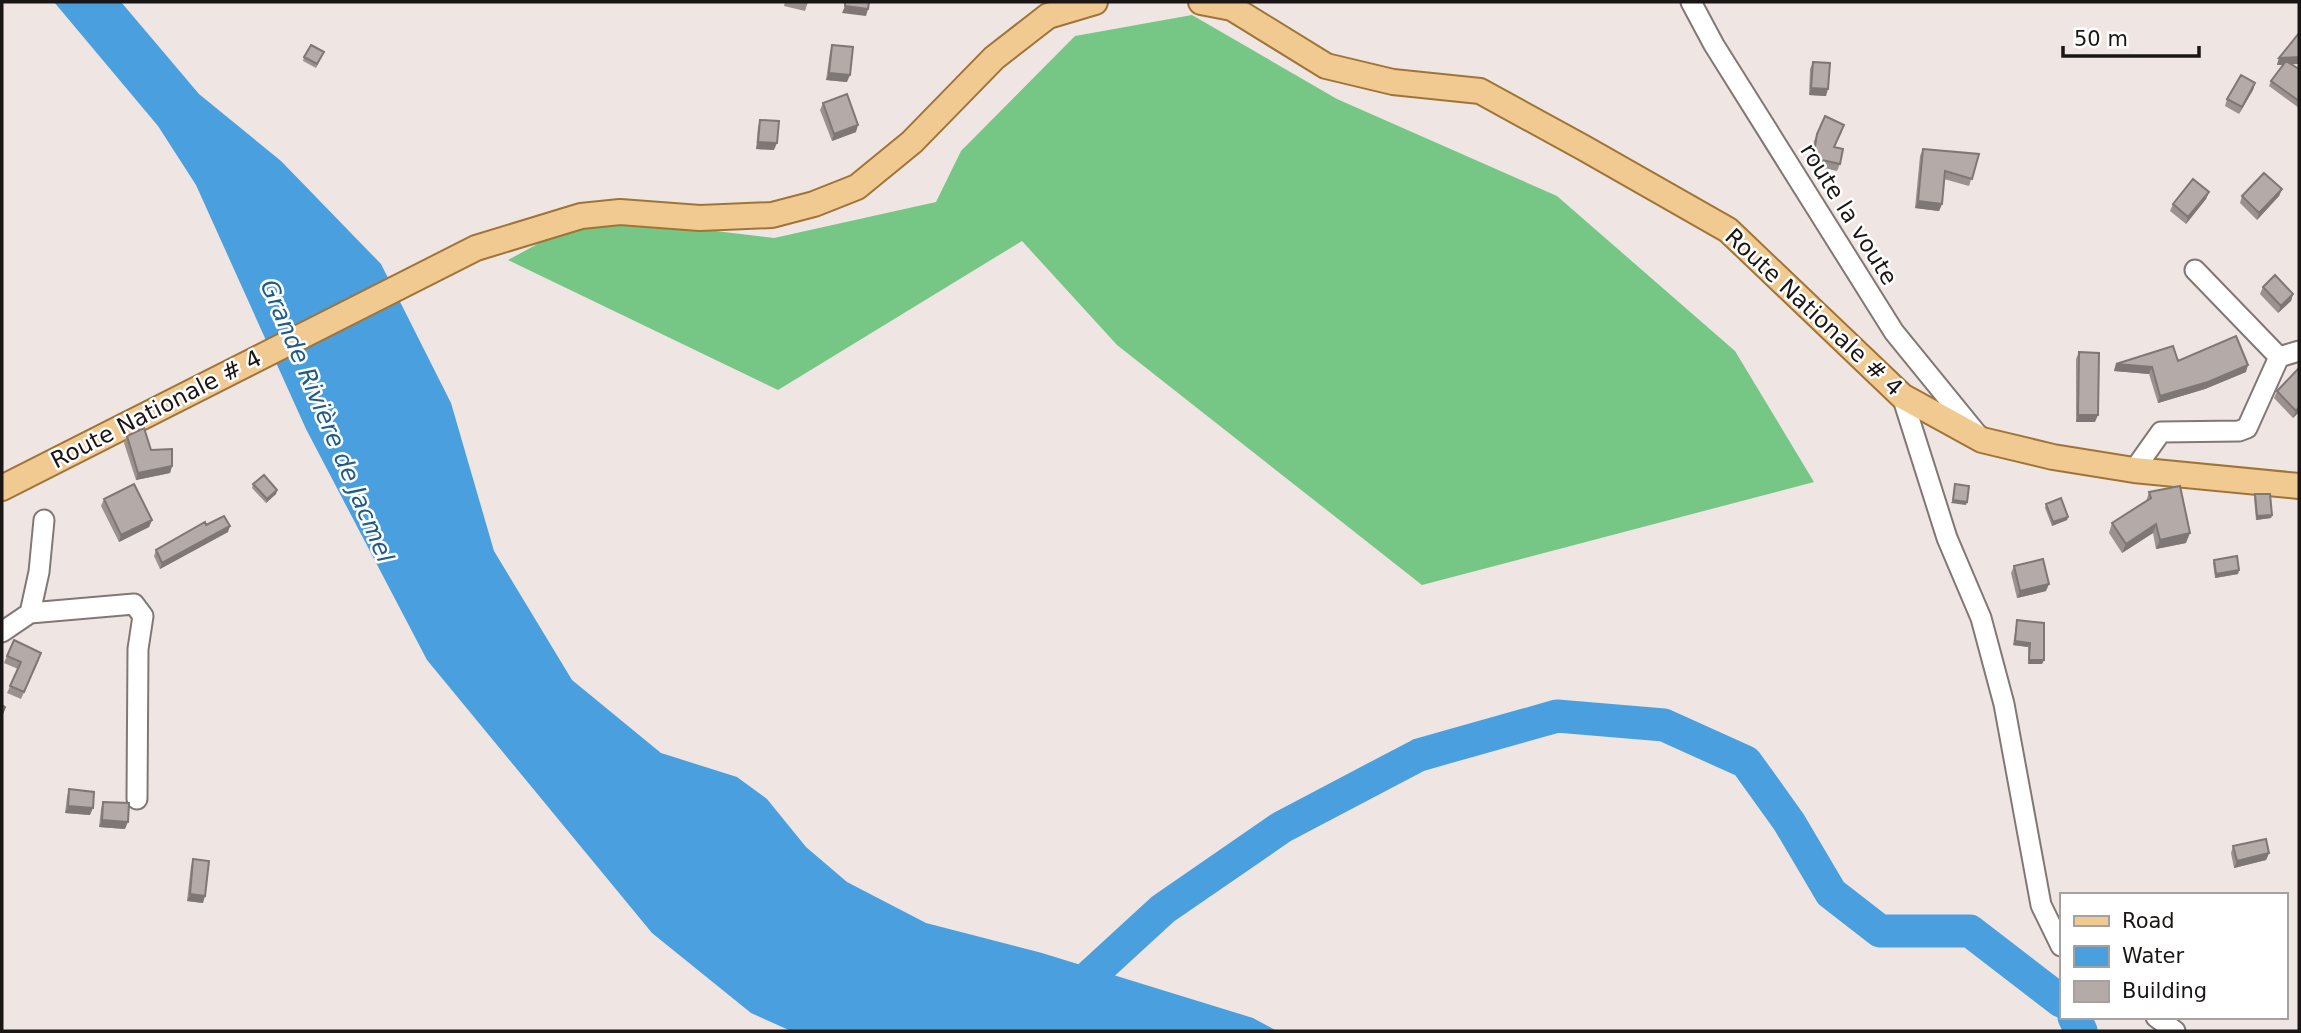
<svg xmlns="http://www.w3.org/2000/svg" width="2301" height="1033" viewBox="0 0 2301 1033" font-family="'DejaVu Sans',sans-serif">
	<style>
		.forest { fill: #76c785 }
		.water { fill: #4aa0de }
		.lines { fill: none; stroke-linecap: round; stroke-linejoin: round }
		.river { stroke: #4aa0de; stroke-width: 33 }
		.minor-casing { stroke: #817875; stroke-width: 23 }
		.major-casing { stroke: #a07437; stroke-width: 28 }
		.minor { stroke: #fff; stroke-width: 19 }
		.major { stroke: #f1ca92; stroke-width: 24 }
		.wall { fill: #9b9290 }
		.shaded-wall { fill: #7e7775 }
		.building { fill: #b4aaa7; stroke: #7e7775; stroke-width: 2 }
		.labels { text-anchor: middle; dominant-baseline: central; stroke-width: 5; stroke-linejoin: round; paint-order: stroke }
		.street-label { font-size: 23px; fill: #1a1615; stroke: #fff }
		.water-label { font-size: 24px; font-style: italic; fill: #1e5b85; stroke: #fff }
	</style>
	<rect width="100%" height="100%" fill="#efe5e2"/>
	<!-- forest -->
	<path class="forest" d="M1192,15L1337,99L1557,196L1735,351L1814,482L1422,585L1117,345L1022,241L778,390L508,260L589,216L774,238L936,202L961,151L1075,36Z"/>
	<!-- water -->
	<path class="water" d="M54,2H121L199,94L281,161L381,264L451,403L494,551L572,680L661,753L737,777L767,799L806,847L847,882L926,923L1042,953L1253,1018L1277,1031H791L751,1013L652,933L427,660L306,429L196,185L158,126Z"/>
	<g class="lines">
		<!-- river -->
		<path class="river" d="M2074,1017L2081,1031
			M1042,1031L1065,999L1163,909L1282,827L1419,755L1557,716L1664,725L1746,762L1789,822L1831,893L1880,931H1970L2061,1001"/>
		<!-- minor casing -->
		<g class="minor-casing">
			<path id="minor" d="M1691,2L1714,45L1894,332L1977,434
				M2195,270L2279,357
				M1902,396L1947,538L1981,618L2004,704L2041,905L2061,946
				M2134,470L2161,432L2239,431L2247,428L2279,357L2299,351
				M30,613L134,604L143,616L138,649L137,799
				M2,632L30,613L39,572L44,520
				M2156,1017L2175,1031"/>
		</g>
		<!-- major casing -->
		<g class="major-casing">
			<path id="major" d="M1201,2L1232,8L1326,66L1393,82L1480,91L1584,148L1728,230L1902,396L1982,440L2053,457L2134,470L2299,486
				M2,488L476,248L581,216L620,212L700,218L772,215L814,204L857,187L912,142L994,58L1048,16L1095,2"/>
		</g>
		<!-- minor -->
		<use href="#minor" class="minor"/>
		<!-- major -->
		<use href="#major" class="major"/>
	</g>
	<!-- wall -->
	<path class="wall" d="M785,2H808L805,11L784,6Z
		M832,45L847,82L826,80L830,52Z
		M322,56L316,68L303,61L304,57Z
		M2279,58L2299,69V108L2269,86L2271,81L2283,65H2277Z
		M1813,62L1826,96L1809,95L1810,69Z
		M2255,83L2253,90L2239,114L2225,106L2227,99Z
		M823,103L856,132L832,141L820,110Z
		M760,120L774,150L756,149L758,127Z
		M1842,132L1834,147L1840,164L1837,171L1811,165L1814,141L1817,134Z
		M1923,149L1979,154L1969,186L1944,179L1942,204L1939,211L1915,208L1920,156Z
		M2282,189L2279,196L2257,220L2240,203L2242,196Z
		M2209,192L2206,199L2186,224L2170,211L2173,204Z
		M2263,287L2293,294L2291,301L2278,313L2260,294Z
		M2079,352L2095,422H2076V359Z
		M2178,361L2246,372L2205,389L2158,403L2149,374L2114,371L2116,364Z
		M2299,369V412L2293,418L2274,398L2277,391Z
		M127,436L151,450L172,466L170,473L136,480L124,443Z
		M253,484L277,490L276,494L266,503L252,488Z
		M2149,492L2186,543L2156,549L2153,533L2122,553L2109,533L2112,523L2146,502Z
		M2255,494L2272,515L2271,518L2256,520L2254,498Z
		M104,499L152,520L149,527L119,542L101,506Z
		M2046,504L2068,517L2067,520L2052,526L2045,508Z
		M206,525L228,532L160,569L154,556L156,550Z
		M2214,560L2239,570L2238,574L2215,578L2213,563Z
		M2014,566L2046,591L2017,598L2011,573Z
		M2017,620L2044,660L2042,664H2028V647L2013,645Z
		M7,656L39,660L21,699L7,693L18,669L4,663Z
		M69,789L90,815L65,813L67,797Z
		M103,802L125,829L99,827L101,809Z
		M2233,846L2269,853L2266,860L2234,868L2231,853Z
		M193,859L203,903L187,901L191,866Z"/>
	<!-- shaded-wall -->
	<path class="shaded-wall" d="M845,6L868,9L866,16L842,13Z
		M2299,57V64L2277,65L2279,58Z
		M829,73L850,75L847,82L826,80Z
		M2255,83L2253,90L2239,114L2242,107Z
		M1811,88L1828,89L1826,96L1809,95Z
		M858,125L856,132L832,141L834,134Z
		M758,142L777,143L774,150L756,149Z
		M2282,189L2279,196L2257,220L2259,213Z
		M2209,192L2206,199L2186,224L2188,217Z
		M1918,201L1942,204L1939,211L1915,208Z
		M2293,294L2291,301L2278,313L2281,306Z
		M2116,364L2152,367L2149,374L2114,371Z
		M2248,365L2246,372L2205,389L2158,403L2160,396Z
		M2299,407V412L2293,418L2296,411Z
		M2078,415H2098L2095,422H2076Z
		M172,466L170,473L136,480L138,473Z
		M277,490L276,494L266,503L267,499Z
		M1953,500L1967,502L1966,505L1951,503Z
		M2272,515L2271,518L2256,520L2257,516Z
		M2068,517L2067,520L2052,526L2053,522Z
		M152,520L149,527L119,542L121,535Z
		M2156,524L2153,533L2122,553L2126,544Z
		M230,526L228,532L160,569L162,563Z
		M2190,533L2186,543L2156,549L2160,540Z
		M2239,570L2238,574L2215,578L2216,574Z
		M2049,584L2046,591L2017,598L2020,591Z
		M2015,641L2030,643L2028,647L2013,645Z
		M2029,660H2044L2042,664H2028Z
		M68,806L93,808L90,815L65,813Z
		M102,820L128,822L125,829L99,827Z
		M2269,853L2266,860L2234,868L2237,861Z
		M190,894L205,896L203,903L187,901Z"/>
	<!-- building -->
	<path class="building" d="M845,2H869L868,9L845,6Z
		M2299,33V57L2279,58Z
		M311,45L324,52L317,64L304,57Z
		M832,45L853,47L850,75L829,73Z
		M2286,61L2299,69V101L2271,81Z
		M1813,62L1830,63L1828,89L1811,88Z
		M2241,75L2255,83L2242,107L2227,99Z
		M847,94L858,125L834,134L823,103Z
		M1825,116L1844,125L1834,147L1843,149L1840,164L1813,158L1817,134Z
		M760,120L779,121L777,143L758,142Z
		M1923,149L1979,154L1972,179L1945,171L1942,204L1918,201Z
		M2264,173L2282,189L2259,213L2242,196Z
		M2193,179L2209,192L2188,217L2173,204Z
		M2275,275L2293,294L2281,306L2263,287Z
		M2236,336L2248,365L2208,382L2160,396L2152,367L2116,364L2173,346L2178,361Z
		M2079,352L2099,353L2098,415H2078Z
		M2299,368V407L2296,411L2277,391Z
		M144,428L151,450L172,449V466L138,473L127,436Z
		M264,475L277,490L267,499L253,484Z
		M134,484L152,520L121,535L104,499Z
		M1955,484L1969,486L1967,502L1953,500Z
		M2180,486L2190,533L2160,540L2156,524L2126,544L2112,523L2151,498L2149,492Z
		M2255,494H2270L2272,515L2257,516Z
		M2061,498L2068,517L2053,522L2046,504Z
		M224,516L230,526L162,563L156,550L205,522L206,525Z
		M2237,556L2239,570L2216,574L2214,560Z
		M2043,559L2049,584L2020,591L2014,566Z
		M2017,620L2044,623V660H2029L2030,643L2015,641Z
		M14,640L41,653L24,692L10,686L21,662L7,656Z
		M2,705L5,707L2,714Z
		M69,789L94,792L93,808L68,806Z
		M103,802L129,803L128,822L102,820Z
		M2266,839L2269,853L2237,861L2233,846Z
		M193,859L209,861L205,896L190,894Z"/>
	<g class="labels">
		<!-- street labels -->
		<g class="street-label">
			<text transform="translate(1849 214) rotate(58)">route la voute</text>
			<text transform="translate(1814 312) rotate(43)">Route Nationale # 4</text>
			<text transform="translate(156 409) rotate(-27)">Route Nationale # 4</text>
		</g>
		<!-- water labels -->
		<g class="water-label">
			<text transform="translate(327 421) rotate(67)">Grande Rivière de Jacmel</text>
		</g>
	</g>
	<!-- border -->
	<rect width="2301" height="1033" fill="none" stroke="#1a1615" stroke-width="7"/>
	<!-- legend -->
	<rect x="2060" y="893" width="228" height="126" fill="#ffffff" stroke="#a3a2a1" stroke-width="2"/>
	<rect x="2074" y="916" width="35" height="10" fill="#f1ca92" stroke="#a3a2a1" stroke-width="2"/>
	<text x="2122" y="928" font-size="21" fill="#1a1615">Road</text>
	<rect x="2074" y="946" width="35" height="21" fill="#4aa0de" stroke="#a3a2a1" stroke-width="2"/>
	<text x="2122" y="963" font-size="21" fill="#1a1615">Water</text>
	<rect x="2074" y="981" width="35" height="21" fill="#b4aaa7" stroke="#a3a2a1" stroke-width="2"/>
	<text x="2122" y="998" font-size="21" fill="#1a1615">Building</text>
	<!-- scale -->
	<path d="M2063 46v10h136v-10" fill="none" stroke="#1a1615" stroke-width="3.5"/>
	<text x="2074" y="46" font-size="21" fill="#1a1615" stroke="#ffffff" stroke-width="5" paint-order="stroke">50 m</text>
</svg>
